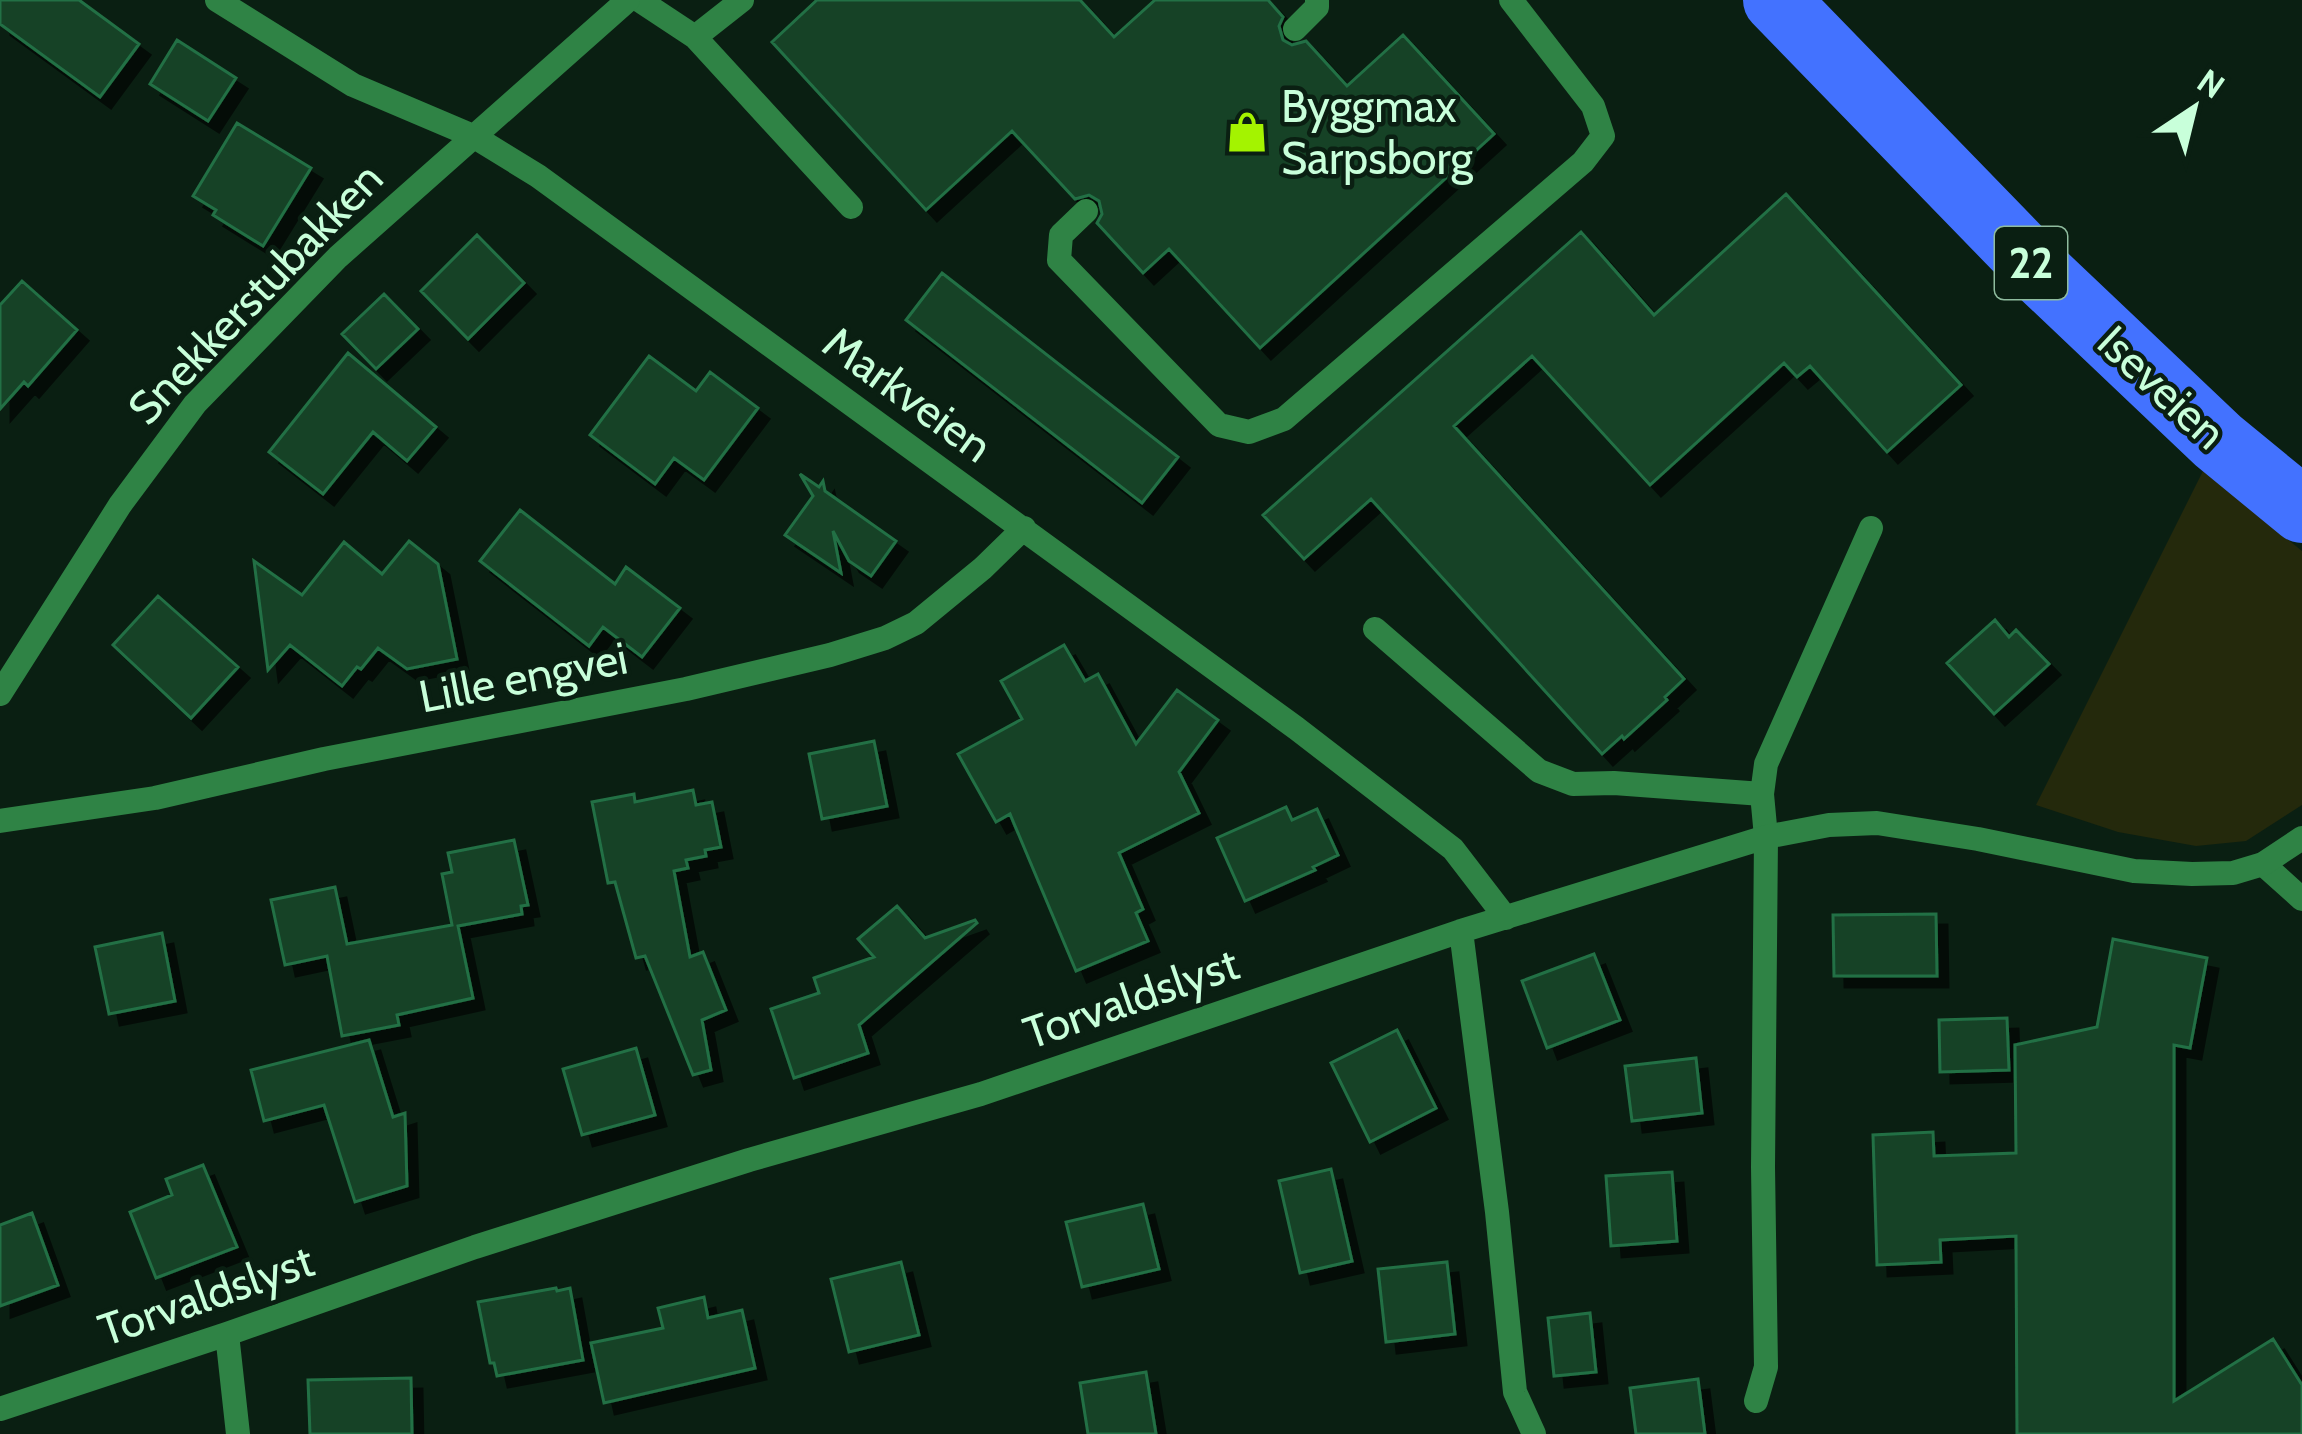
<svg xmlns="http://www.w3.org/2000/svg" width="2302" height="1434" viewBox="0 0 2302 1434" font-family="Cabin,sans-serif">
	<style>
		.green { fill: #24290c }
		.building { fill: #144228; stroke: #237044; stroke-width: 3; filter: url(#shadow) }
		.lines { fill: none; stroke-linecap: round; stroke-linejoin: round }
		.lane { stroke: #2f8345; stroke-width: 24 }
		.street { stroke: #2f8345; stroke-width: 24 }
		.highway { stroke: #4372ff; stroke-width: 66 }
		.labels { text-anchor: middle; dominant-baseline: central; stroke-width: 9; stroke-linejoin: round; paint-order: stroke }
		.shield { fill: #0a1f12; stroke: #8fbc9e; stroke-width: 3 }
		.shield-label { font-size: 42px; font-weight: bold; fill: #c8ffda }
		.poi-label { font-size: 45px; fill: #c8ffda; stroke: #0a1f12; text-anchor: start }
		.street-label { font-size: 45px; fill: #c8ffda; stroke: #0a1f12 }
	</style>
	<defs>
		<filter id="shadow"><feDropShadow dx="11" dy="11" stdDeviation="0" flood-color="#0009"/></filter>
	</defs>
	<rect width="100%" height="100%" fill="#0a1f12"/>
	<!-- green -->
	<path class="green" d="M2203,471L2302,551V805L2246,841L2196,846L2118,832L2036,805Z"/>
	<!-- building -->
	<path class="building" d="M0,0H79L139,44L100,97L0,24Z
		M817,0H1080L1114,37L1155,0H1268L1283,17L1279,26L1283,40L1292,45L1306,41L1347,86L1403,35L1494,134L1260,348L1169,249L1143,273L1097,223L1102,214L1099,201L1089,195L1075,199L1012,131L926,210L772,42Z
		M177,40L236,78L208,121L150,84Z
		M237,123L311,168L263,246L213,215L216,210L193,196Z
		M1786,194L1961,385L1887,452L1810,366L1797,377L1784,363L1650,485L1532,356L1454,426L1684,679L1665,697L1667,700L1624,739L1622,736L1602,754L1371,499L1304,559L1263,515L1581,232L1654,315Z
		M477,235L524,283L468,339L421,291Z
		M942,273L1178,457L1142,503L906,320Z
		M22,281L77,330L28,386L24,382L0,409V305Z
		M384,294L418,329L376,369L342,334Z
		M348,353L436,427L407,461L373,432L323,494L269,452Z
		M649,356L696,391L710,372L758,408L704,480L674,458L655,484L590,435Z
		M800,474L819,487L823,481L825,491L896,541L871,576L849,561L833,531L841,573L785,535L813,496Z
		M520,510L615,584L626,567L680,608L642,657L603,627L589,646L480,561Z
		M409,541L438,564L457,659L407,669L378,648L361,669L357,667L342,686L290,645L268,670L254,561L302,595L344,542L382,574Z
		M158,596L238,667L191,718L113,645Z
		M1995,620L2009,637L2016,630L2049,664L1994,714L1947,663Z
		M1064,645L1085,681L1098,674L1136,744L1177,690L1218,720L1179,772L1199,813L1119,853L1143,909L1136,913L1148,941L1076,971L1010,814L996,822L958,754L1022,719L1001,681Z
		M874,741L887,806L822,819L809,754Z
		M693,790L696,805L712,802L721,847L705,850L706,856L686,860L688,868L674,871L690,957L703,952L726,1010L702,1020L711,1070L693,1075L645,956L636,958L615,882L608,883L592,802L634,794L635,802Z
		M1286,807L1292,820L1317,809L1338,855L1313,867L1315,870L1245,901L1217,838Z
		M514,840L528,905L521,906L522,914L458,926L473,998L397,1015L399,1025L342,1036L327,956L285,965L271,900L335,887L347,944L452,925L442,874L452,872L448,853Z
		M897,906L925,938L975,920L977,923L859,1025L868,1053L794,1078L771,1009L819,993L814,978L874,957L858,939Z
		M1936,914L1937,976H1834L1833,915Z
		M162,933L175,1001L109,1014L95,947Z
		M2113,939L2207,958L2190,1048L2174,1045V1401L2273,1339L2302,1385V1434H2017L2016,1236L1940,1240L1941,1262L1877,1265L1873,1135L1933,1132L1934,1156L2016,1153L2015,1045L2097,1027Z
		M1594,954L1620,1020L1547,1048L1522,981Z
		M2007,1018L2009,1070L1940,1072L1939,1020Z
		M1397,1030L1436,1108L1370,1142L1331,1063Z
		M369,1040L393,1117L405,1113L407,1186L355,1202L324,1105L264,1121L251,1070Z
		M636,1048L655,1115L582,1135L563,1069Z
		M1696,1058L1702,1113L1632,1121L1625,1066Z
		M203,1165L237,1247L156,1278L130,1212L172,1195L166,1179Z
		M1331,1169L1352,1261L1300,1273L1279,1181Z
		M1672,1172L1677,1241L1611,1246L1606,1176Z
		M1143,1204L1159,1269L1082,1287L1066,1222Z
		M32,1213L58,1285L0,1306V1225Z
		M901,1262L919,1335L849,1352L831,1279Z
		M1447,1262L1455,1334L1386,1342L1378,1269Z
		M556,1288L557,1291L570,1288L583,1360L497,1376L494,1363H490L478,1302Z
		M704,1297L708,1318L742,1310L755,1368L604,1403L591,1343L663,1328L658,1308Z
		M1590,1313L1596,1372L1554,1376L1548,1318Z
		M1146,1372L1156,1434H1088L1080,1383Z
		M411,1378L412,1434H310L308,1380Z
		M1698,1379L1705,1434H1636L1630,1388Z"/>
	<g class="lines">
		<!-- lane -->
		<path class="lane" d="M639,0L695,37L742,0
			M1295,29L1317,7V0
			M695,37L851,207
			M1086,211L1061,235L1059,260L1219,425L1249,432L1284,419L1583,162L1603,136L1593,106L1511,0
			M1375,629L1539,771L1573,784L1614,783L1762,794
			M1766,837L1762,794L1766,764L1871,528
			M2263,864L2302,899"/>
		<!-- street -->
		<path class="street" d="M217,0L353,85L473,136L538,176L1296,728L1453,849L1506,918
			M0,694L120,505L195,404L338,257L628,0
			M0,821L155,798L324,759L686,689L830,655L885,638L916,623L983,568L1024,528
			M1461,931L1497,1212L1515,1392L1534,1434
			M227,1334L238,1434
			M1756,1401L1766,1367L1763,1167L1766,837
			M0,1409L227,1334L475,1247L749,1160L981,1094L1461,931L1766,837L1829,825L1877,823L1978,839L2134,871L2192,874L2233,873L2263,864L2302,838"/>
		<!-- highway -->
		<path class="highway" d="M1776,0L2044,276L2218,441L2302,510"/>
	</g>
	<!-- icons -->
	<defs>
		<g id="shop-bare" transform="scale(3.24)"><path d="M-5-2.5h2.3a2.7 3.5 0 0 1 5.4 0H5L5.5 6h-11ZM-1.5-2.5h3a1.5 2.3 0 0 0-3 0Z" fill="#a4f300" stroke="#0a1f12" stroke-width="2.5" paint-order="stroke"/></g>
	</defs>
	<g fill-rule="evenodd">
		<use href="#shop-bare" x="1247" y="132"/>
	</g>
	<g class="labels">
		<!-- shield labels -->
		<rect class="shield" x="1995" y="227" width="72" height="72" rx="9"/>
		<g class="shield-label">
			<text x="2031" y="263">22</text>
		</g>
		<!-- poi labels -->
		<g class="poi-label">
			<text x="1281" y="106">Byggmax<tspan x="1281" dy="52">Sarpsborg</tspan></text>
		</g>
		<!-- street labels -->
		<g class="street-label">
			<text transform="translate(255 293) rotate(-46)">Snekkerstubakken</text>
			<text transform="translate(2162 387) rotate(43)">Iseveien</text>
			<text transform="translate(908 394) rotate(36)">Markveien</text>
			<text transform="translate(523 677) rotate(-11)">Lille engvei</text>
			<text transform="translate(1131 998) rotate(-19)">Torvaldslyst</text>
			<text transform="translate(206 1295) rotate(-19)">Torvaldslyst</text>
		</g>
	</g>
	<!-- north arrow -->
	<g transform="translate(2194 108) rotate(35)" stroke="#0a1f12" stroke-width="9" paint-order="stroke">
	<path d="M0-9L21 45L0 30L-21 45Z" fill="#c8ffda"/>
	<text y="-18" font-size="33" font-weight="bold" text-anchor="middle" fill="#c8ffda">N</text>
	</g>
</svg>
